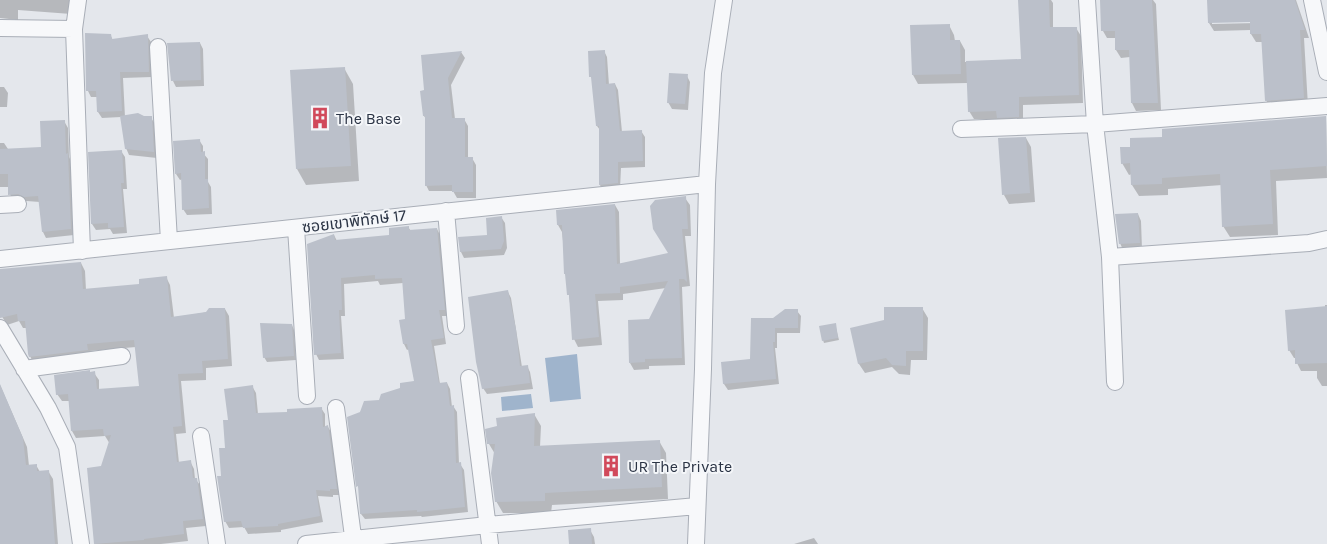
<svg xmlns="http://www.w3.org/2000/svg" width="1327" height="544" viewBox="0 0 1327 544" font-family="Karla,'Noto Sans Thai',sans-serif">
	<style>
		.water { fill: #9fb4cc }
		.shadow { fill: #0003; fill-rule: evenodd }
		.building { fill: #bbc0ca }
		.lines { fill: none; stroke-linecap: round; stroke-linejoin: round }
		.street-casing { stroke: #a9aeb7; stroke-width: 18 }
		.street { stroke: #f7f8fa; stroke-width: 16 }
		.labels { text-anchor: middle; dominant-baseline: central; stroke-width: 4; stroke-linejoin: round; paint-order: stroke }
		.poi-label { font-size: 16px; fill: #2b3445; stroke: #f4f6f9; text-anchor: start }
		.street-label { font-size: 16px; fill: #2b3445; stroke: #f4f6f9 }
	</style>
	<rect width="100%" height="100%" fill="#e4e7ec"/>
	<!-- water -->
	<path class="water" d="M577,354L581,399L550,402L545,358Z
		M531,394L533,408L502,411L501,397Z"/>
	<!-- shadow -->
	<path class="shadow" d="M0,0H72L71,14L18,10V20L0,18Z
		M1020,0H1051L1053,3V28H1076L1081,36L1083,103L1023,105V125H1003L999,119H974L969,111L968,83L918,84L913,75L949,25L954,35L955,41H960L965,50V62L1022,60Z
		M1102,0H1153L1156,4L1161,110L1136,111L1132,103L1130,57L1121,58L1116,50V38H1107L1103,31Z
		M1209,0H1296L1309,38H1304L1308,106L1271,109L1266,100L1263,42H1256L1251,34V30L1214,31L1209,23ZM1256,20V23L1212,24V22Z
		M86,34L110,35L113,40L147,36L151,42L152,77L123,78L125,117L151,118L155,124L157,158L129,155L126,148L121,117L102,118L98,112L97,97H91L88,91Z
		M200,43L203,49L204,86L176,87L173,81Z
		M604,51L607,57L609,85L615,84L618,90L622,132L641,131L645,137V167L621,168L620,189L603,191L600,185V130L597,126L593,81L591,76Z
		M461,52L465,58L451,85L455,119H464L468,126V158H472L476,165V198H457L453,191H429L426,185V119L424,116L425,91L422,56Z
		M344,68L353,84L359,181L306,185L297,169Z
		M687,76L690,82L688,110L672,109L668,102Z
		M0,87H4L8,93L7,107H0Z
		M1326,117L1327,178L1276,181L1278,235L1230,237L1223,226L1222,185L1168,189V195L1139,196L1132,185V174L1129,175L1122,163L1131,148L1164,138Z
		M64,121L68,128L69,157L71,161L74,235L46,238L43,232L40,202L13,200L10,194L9,187H0V143H4L8,149H42Z
		M1026,138L1031,147L1035,202L1009,204L1004,195Z
		M199,140L203,146V153L208,159V182L211,187L212,214L187,215L183,209V179L180,180L176,174Z
		M121,151L125,157L127,189H123L127,233L113,234L110,229L96,230L92,224L90,153Z
		M685,198L690,205L691,236H685L690,286L682,287L685,365L649,366V369L634,370L630,363L666,288L623,294V300L598,301L602,345L578,347L574,339L562,232L558,225L615,205L619,212L620,264L670,254Z
		M1138,214L1141,221L1142,249L1123,250L1120,243Z
		M501,217L505,223L507,248L504,255L464,258L461,252L460,238L488,236Z
		M408,227L411,231L437,229L440,235L447,316H442L446,344L434,346L440,384L447,383L450,389L452,407L453,406L457,412L459,464H460L464,470L468,512L422,517L421,516L365,519L361,514L360,490L358,486L360,412L415,383L409,349L407,350L404,344L406,320L403,283L380,285L378,281L344,284L345,316H341L344,359L319,360L316,354L334,235L337,241L391,236Z
		M81,263L85,271L86,290L141,285L166,277L170,285L174,318L225,309L229,316L232,366L206,368V380L181,381L186,433L176,434L179,463L190,461L194,469L195,479L201,486L206,526L186,528L188,541L161,544H95L89,469L102,467L110,444L105,436L76,438L72,431L70,401H62L57,394L90,373H94L99,380V390L141,387L136,347L90,351L91,357L34,364L29,354L27,328H23L19,321L7,325L0,313V269L8,270Z
		M508,292L511,298L522,367L527,366L530,372L533,389L487,394L483,388Z
		M1325,305H1327V386H1322L1317,378V371H1301L1297,363V358H1294L1289,350L1325,308Z
		M922,308L928,318L927,360H911L910,375L899,374L892,367L865,373L859,364L852,329L885,321Z
		M797,311L801,316L800,333H777V348H775L779,384L728,390L724,384L722,363L752,360L773,320Z
		M835,324L839,340L824,343L823,340Z
		M292,325L294,330L296,360L267,362L264,357Z
		M0,385L27,447L29,466L36,465L40,472L48,471L53,479L58,544H0Z
		M252,386L256,393L258,414L288,413L321,408L325,414V427H328L331,432L339,495H333V497L318,496L323,522L281,530V532L248,534L244,527L229,528L225,521L222,477L229,421Z
		M534,414L541,426L540,447L659,441L666,453L668,499L552,505L551,513H503L496,501L495,454L489,444Z
		M590,530L594,537L595,544H570Z
		M814,538L818,544H794Z"/>
	<!-- building -->
	<path class="building" d="M1018,0H1049L1050,27H1077L1079,95L1019,97V117L997,118L996,111L968,112L966,61L1021,59Z
		M1100,0H1152L1158,103H1131L1129,50H1115V31H1101Z
		M1207,0H1295L1305,30H1300L1304,98L1265,101L1261,34H1250V22L1208,23Z
		M950,24V40H960L961,74L912,75L910,25Z
		M85,33L111,34L112,39L148,34L149,72H120L122,111L97,112L96,91H86Z
		M200,42L201,80L171,81L167,43Z
		M605,50L606,84L615,83L620,131L642,130L643,161L618,162V183L599,185V126H596L591,77H589L588,51Z
		M462,51L448,78L452,118H465V157H473V192H452V185L425,186V116H423L420,91L424,90L421,55Z
		M345,67L351,166L296,169L290,70Z
		M669,73L688,74L685,104L667,103Z
		M138,113L144,116H152L154,152L125,149L120,116Z
		M1326,116L1327,166L1270,170L1273,224L1222,227L1220,174L1162,178V184L1131,185L1130,163L1121,164L1120,147H1130V138L1162,137V129Z
		M65,120L66,154L68,153L71,229L42,232L38,196L24,197L18,194L8,195V174H0V149L41,147L40,121Z
		M1026,137L1030,193L1002,195L998,138Z
		M200,139L201,152L205,151V179H208L209,208L182,210L181,173L175,174L173,141Z
		M122,150L124,183H121L124,227L108,228V223L91,224L88,152Z
		M686,196L688,229H682L687,282L684,279H679L682,358L645,359V362L629,363L628,320L649,319L668,281L620,287V293L595,294L599,337L572,340L569,295H567L565,274H564L562,225H557L556,210L615,204L617,264L668,253L653,229L650,206L655,200Z
		M1138,213L1140,243L1119,244L1115,214Z
		M502,216L504,241L501,249L460,252L458,237L487,235L486,218Z
		M409,226V230L437,228L445,310H439L444,338L431,340L439,383L447,382L450,406L454,405L456,463L461,462L465,507L417,512V510L360,514L358,486L356,487L347,417L360,412L364,401L379,400L381,394L400,388V383L414,381L407,344H403L399,320L405,319L402,278L375,279V275L341,278L342,310H339L341,353L314,355L307,244L334,234L335,240L389,235V228Z
		M81,262L83,289L139,284V279L167,276L171,317L206,312L209,308H225L228,359L202,361L203,373L178,374L182,426L173,427L177,462L191,460L193,478H197L203,519L183,521L184,534L144,539V540L94,544L87,468L101,466L111,435L104,436L103,429L71,431L68,394L56,395L54,375L90,370V372L95,371L97,389L139,386L134,340L87,344L88,350L29,357L28,354L25,321H18L17,314L0,318V269Z
		M508,290L516,329L520,366L528,365L530,383L482,389L476,362L468,297Z
		M1327,306V363L1295,364V350L1288,351L1285,310Z
		M884,307H923V351H906V366L892,365L886,358L858,364L850,328L884,320Z
		M785,309H798V328H775V342H773L776,379L723,384L721,362L750,359L751,318H773Z
		M260,323L292,324L294,356L263,358Z
		M836,323L838,338L822,341L819,326Z
		M0,384L23,438L26,465L37,464V471L49,470L55,544H0Z
		M253,385L256,413L287,412V409L322,407L323,427L328,425L337,489H330V491L316,490L320,516L278,524V526L243,528L241,521L224,522L217,476H221L219,448H225L223,420H228L224,389Z
		M535,413L534,446L660,440L662,487L545,493V501L495,502L491,473L495,444H487L485,429L497,426L496,418Z
		M591,528L592,544H569L568,530Z"/>
	<g class="lines">
		<!-- street casing -->
		<g class="street-casing">
			<path id="street" d="M78,0L74,29L82,251
				M1087,0L1095,124L1327,106
				M1312,0L1327,72
				M0,28L74,29
				M158,47L169,241
				M961,129L1095,124L1110,257L1115,382
				M0,205L18,204
				M446,211L456,326
				M296,228L307,396
				M1110,257L1309,243L1327,239
				M0,259L707,184
				M0,328L48,408L67,447L81,544
				M24,369L122,356
				M469,378L490,544
				M336,408L354,544
				M201,436L217,544
				M306,544L488,525L697,506
				M696,544L703,369L707,184L713,73L724,0"/>
		</g>
		<!-- street -->
		<use href="#street" class="street"/>
	</g>
	<!-- icons -->
	<defs>
		<g id="building-bare" transform="scale(1.725)"><path d="M-4-6H4V6H1V3H-1V6H-4ZM-2.5-4.3h1.7v1.8h-1.7ZM.8-4.3h1.7v1.8H.8ZM-2.5-1h1.7V.8h-1.7ZM.8-1h1.7V.8H.8Z" fill="#d1495b" stroke="#f4f6f9" stroke-width="2.5" paint-order="stroke"/></g>
	</defs>
	<g fill-rule="evenodd">
		<use href="#building-bare" x="320" y="118"/>
		<use href="#building-bare" x="611" y="466"/>
	</g>
	<g class="labels">
		<!-- poi labels -->
		<g class="poi-label">
			<text x="336" y="118">The Base</text>
			<text x="628" y="466">UR The Private</text>
		</g>
		<!-- street labels -->
		<g class="street-label">
			<text transform="translate(354 221) rotate(-7)">ซอยเขาพิทักษ์ 17</text>
		</g>
	</g>
</svg>
